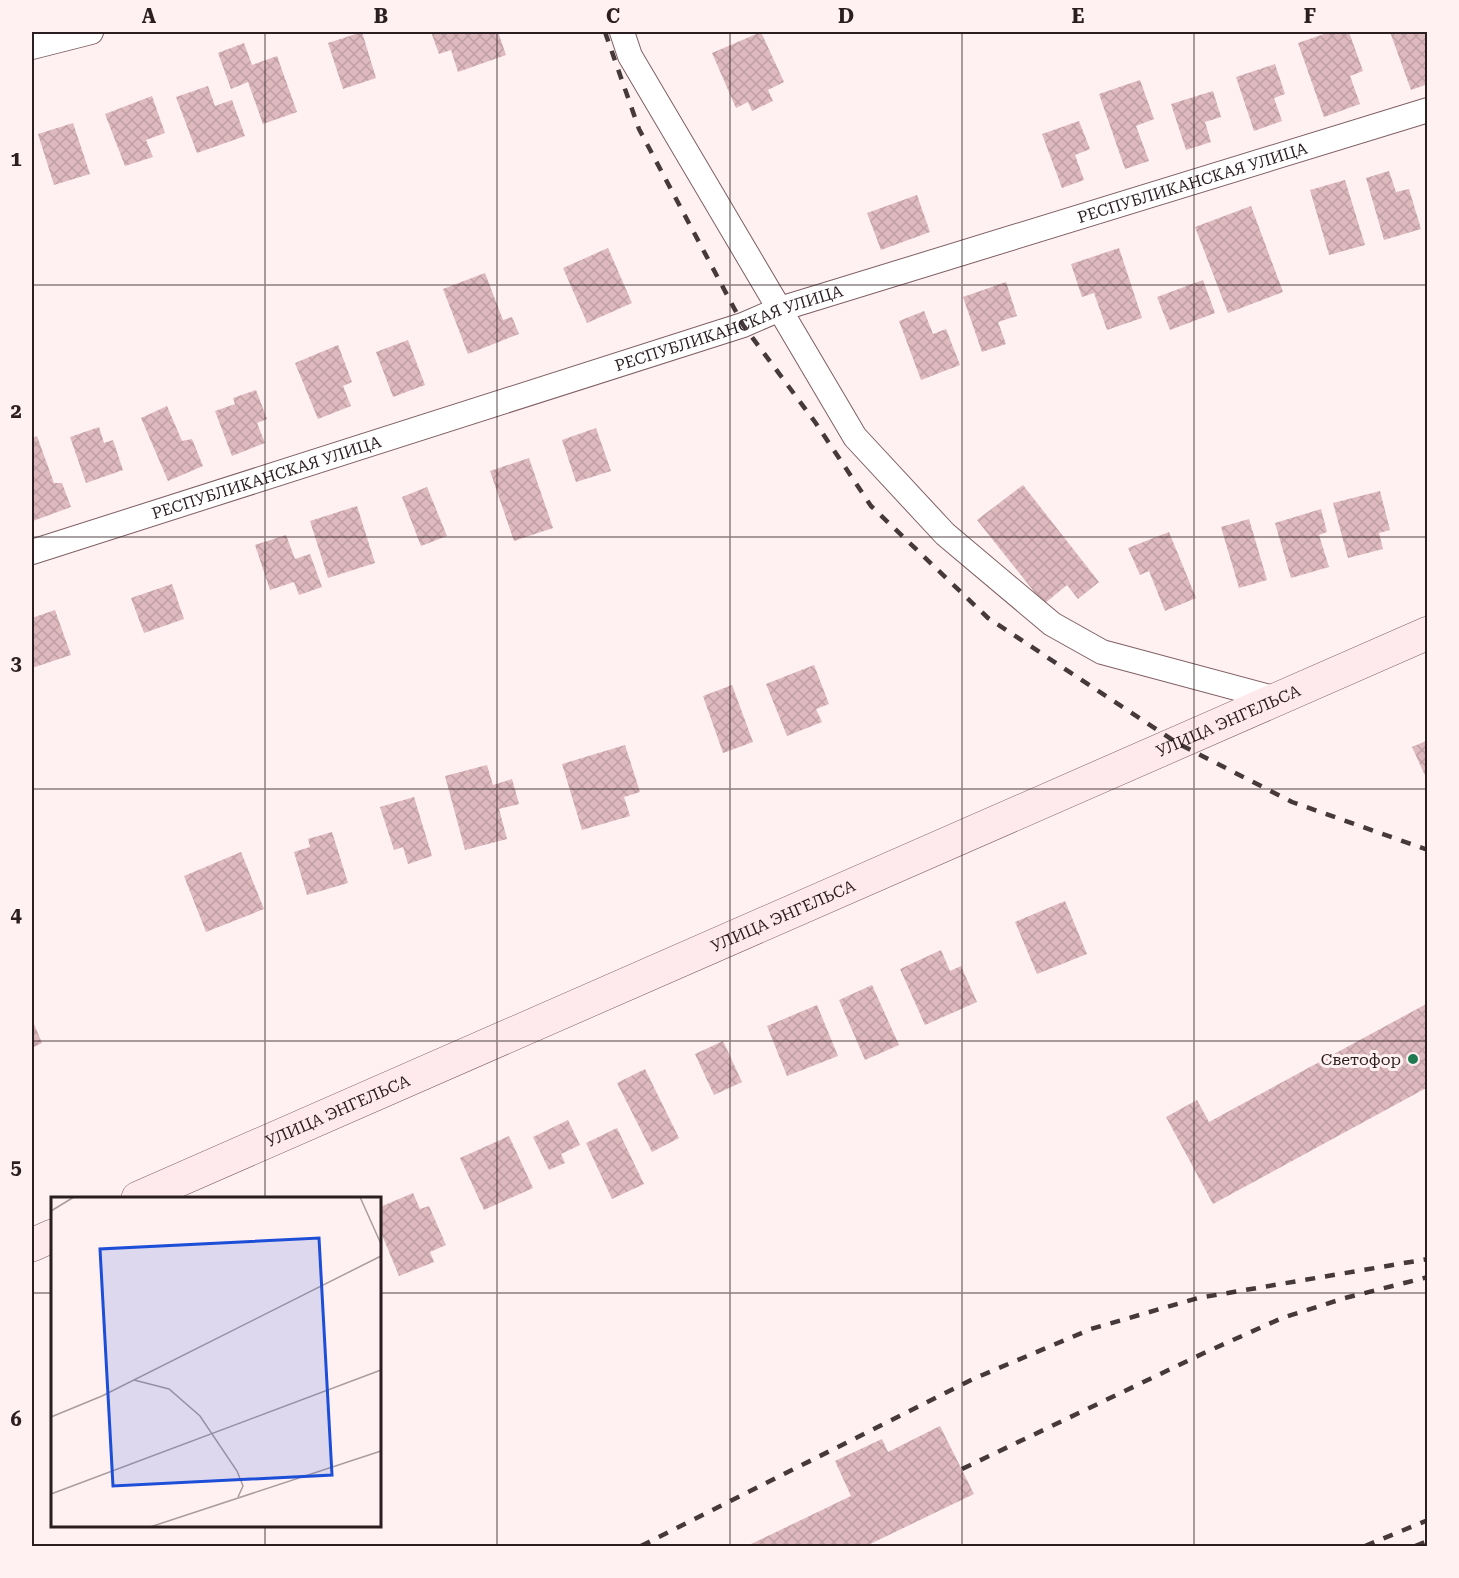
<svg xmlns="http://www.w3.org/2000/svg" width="1459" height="1578" viewBox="0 0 1459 1578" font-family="'Roboto Serif',serif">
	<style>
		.building { fill: url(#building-cross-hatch) }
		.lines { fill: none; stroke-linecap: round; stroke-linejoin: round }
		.street-casing { stroke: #7f5f64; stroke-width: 26 }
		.secondary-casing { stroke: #7f5f64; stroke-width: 34 }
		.street { stroke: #fff; stroke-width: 24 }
		.secondary { stroke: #feeaed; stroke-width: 33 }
		.rail { stroke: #46393b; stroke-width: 4.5; stroke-dasharray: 10 10; stroke-linecap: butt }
		.grid { fill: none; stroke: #2b1e20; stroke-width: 1.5; stroke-opacity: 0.55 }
		.poi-dot { fill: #207a50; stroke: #fff0f2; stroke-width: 2 }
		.labels { text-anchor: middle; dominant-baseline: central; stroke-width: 6; stroke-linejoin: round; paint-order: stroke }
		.street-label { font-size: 16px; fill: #2b1e20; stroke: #fff0f2 }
		.poi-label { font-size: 16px; fill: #2b1e20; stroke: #fff0f2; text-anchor: end }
		.inset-road { fill: none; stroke: #aa9c9e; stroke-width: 1.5 }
		.view { fill: #1d4ed8; fill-opacity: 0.15; stroke: #1d4ed8; stroke-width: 3 }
		.inset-edge { fill: none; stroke: #2b1e20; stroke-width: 3 }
		.neatline { fill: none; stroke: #2b1e20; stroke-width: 2 }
		.grid-label { font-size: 20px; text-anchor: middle; font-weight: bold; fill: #2b1e20 }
	</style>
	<defs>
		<pattern id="building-cross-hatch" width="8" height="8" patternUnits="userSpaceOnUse" patternTransform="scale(1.5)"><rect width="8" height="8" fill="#debabf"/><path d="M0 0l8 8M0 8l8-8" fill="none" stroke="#bf9fa4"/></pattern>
	</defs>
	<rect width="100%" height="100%" fill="#fff0f2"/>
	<!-- building -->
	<path class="building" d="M362,32L376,78L343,89L328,43Z
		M431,32H498L506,55L458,72L451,50L439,54Z
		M761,32L784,82L768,90L773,101L752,111L748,102L736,108L712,53Z
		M1330,32H1349L1363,71L1350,76L1360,104L1324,117L1298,43Z
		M1390,32H1428V40L1425,41L1428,49V84L1411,90Z
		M244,43L252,65L277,56L297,112L263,124L248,82L231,89L218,53Z
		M1275,64L1285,94L1274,98L1282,121L1254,131L1236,77Z
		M1140,80L1154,119L1136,126L1149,161L1125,169L1099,94Z
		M208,86L215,106L232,100L245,136L197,153L176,97Z
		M1213,91L1221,117L1205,122L1211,142L1186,150L1171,104Z
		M152,96L165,133L146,140L153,157L125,166L105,114Z
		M1079,121L1090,149L1075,155L1084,180L1062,188L1042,134Z
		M73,123L90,174L54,185L38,134Z
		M1389,171L1396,192L1409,189L1421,229L1384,240L1366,178Z
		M1345,180L1365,245L1329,255L1310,190Z
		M917,195L930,232L881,250L867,213Z
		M1251,206L1283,292L1228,313L1195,227Z
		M608,248L632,303L587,323L563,268Z
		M1119,248L1142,318L1107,330L1094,293L1082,297L1071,264Z
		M485,273L503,320L512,317L519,334L468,354L443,289Z
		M1203,280L1215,313L1170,330L1157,297Z
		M1006,282L1017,316L998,322L1006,344L982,352L963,297Z
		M924,311L933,334L946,329L960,365L921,380L899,321Z
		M408,340L425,385L393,397L376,352Z
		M338,345L352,382L343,386L351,406L318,419L295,363Z
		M256,390L267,419L257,423L265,443L232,456L215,411L235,404L233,398Z
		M167,406L182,441L192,439L203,466L168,481L141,418Z
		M99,427L104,443L113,440L123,470L86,483L70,437Z
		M596,428L611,471L576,482L562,440Z
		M37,436L54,483H62L71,507L33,521L32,438Z
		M529,458L553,528L514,541L490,471Z
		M1023,485L1099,582L1078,599L1067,585L1044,604L977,520Z
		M427,487L447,536L421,546L402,497Z
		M1380,491L1390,530L1379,533L1383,549L1348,558L1333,503Z
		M357,506L375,563L328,578L310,521Z
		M1321,509L1327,532L1319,535L1329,567L1291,578L1275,523Z
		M1249,519L1267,580L1239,588L1221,527Z
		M1169,532L1196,598L1165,611L1149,571L1140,575L1128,548Z
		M286,535L295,559L310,554L322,587L299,595L294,582L270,590L255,545Z
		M172,584L184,619L144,633L131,598Z
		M55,610L71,655L32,668V618Z
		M814,665L829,704L816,709L822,722L787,736L766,684Z
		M732,685L753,742L723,753L703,696Z
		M1428,740V782L1412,747Z
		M625,745L640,792L624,797L630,816L582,830L562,764Z
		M487,765L493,785L512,779L519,804L499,809L507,839L465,850L445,776Z
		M414,797L432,856L408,864L403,847L394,850L380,807Z
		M332,832L348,883L307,895L294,852L310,847L308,839Z
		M241,852L264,909L206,932L184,876Z
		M1065,901L1087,954L1037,974L1015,922Z
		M941,950L950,971L961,966L977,1002L925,1025L900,969Z
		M872,985L899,1045L865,1060L839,1000Z
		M1428,1003V1087L1213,1204L1166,1117L1197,1100L1209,1122Z
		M817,1005L838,1056L787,1076L767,1026Z
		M32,1019L42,1043L32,1048Z
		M723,1041L742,1082L714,1095L695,1054Z
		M645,1069L679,1138L652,1152L617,1083Z
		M568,1120L580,1145L561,1154L565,1163L549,1170L533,1137Z
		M617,1128L644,1184L612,1199L586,1143Z
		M509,1136L533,1188L484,1210L460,1158Z
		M413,1193L420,1209L429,1206L446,1245L430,1252L434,1262L399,1276L380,1230V1207Z
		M940,1426L974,1494L866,1546H747L851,1496L835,1461L882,1439L888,1452Z"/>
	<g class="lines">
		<!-- street casing -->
		<g class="street-casing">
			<g id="street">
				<path d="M622,32L630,56L855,437L945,534L1052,624L1102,652L1277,699"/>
				<path d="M32,47L91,32"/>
				<path id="s1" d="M32,552L743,325L780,309L1428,110"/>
			</g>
		</g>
		<!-- secondary casing -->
		<g class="secondary-casing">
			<g id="secondary">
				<path id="s2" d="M138,1198L1428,633"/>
				<path d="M32,1245L52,1236"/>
			</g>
		</g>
		<!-- street -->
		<use href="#street" class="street"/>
		<!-- secondary -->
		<use href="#secondary" class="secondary"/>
		<!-- rail -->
		<path class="rail" d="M605,32L639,129L743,325L815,422L871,506L988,618L1177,743L1292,802L1428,850
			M962,1469L1204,1353L1282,1318L1345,1298L1428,1277
			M641,1546L973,1379L1091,1329L1198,1298L1428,1259
			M1365,1546L1428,1520
			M1415,1546L1428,1541"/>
	</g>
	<!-- grid -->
	<path class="grid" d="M265,32V1198M497,32V1546M730,32V1546M962,32V1546M1194,32V1546M32,285H1428M32,537H1428M32,789H1428M32,1041H1428M32,1293H52M380,1293H1428M265,1526V1546"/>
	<!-- markers -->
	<circle class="poi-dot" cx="1413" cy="1059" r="6"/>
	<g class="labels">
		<!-- street labels -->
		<g class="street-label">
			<text stroke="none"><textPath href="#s1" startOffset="1218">РЕСПУБЛИКАНСКАЯ УЛИЦА</textPath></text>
			<text stroke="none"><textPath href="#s1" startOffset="732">РЕСПУБЛИКАНСКАЯ УЛИЦА</textPath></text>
			<text stroke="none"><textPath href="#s1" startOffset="246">РЕСПУБЛИКАНСКАЯ УЛИЦА</textPath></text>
			<text stroke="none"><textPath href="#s2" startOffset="1190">УЛИЦА ЭНГЕЛЬСА</textPath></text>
			<text stroke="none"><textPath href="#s2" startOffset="704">УЛИЦА ЭНГЕЛЬСА</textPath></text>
			<text stroke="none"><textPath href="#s2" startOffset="218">УЛИЦА ЭНГЕЛЬСА</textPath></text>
		</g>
		<!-- poi labels -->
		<g class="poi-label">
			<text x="1401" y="1059">Светофор</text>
		</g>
	</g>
	<!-- overview -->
	<g transform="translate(51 1197)">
		<rect width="330" height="330" fill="#fff0f2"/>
		<path class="inset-road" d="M309,0L330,47M0,14L23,0M83,183L118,192L149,219L186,274L192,289L187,300M0,220L51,199L330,59M0,297L330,173M99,330L330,254"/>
		<path class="view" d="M268,41L281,278L62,289L49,52Z"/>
		<rect width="330" height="330" class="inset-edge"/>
	</g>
	<!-- border -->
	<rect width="1459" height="1578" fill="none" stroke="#fff0f2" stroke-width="66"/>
	<rect x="33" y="33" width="1393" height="1512" class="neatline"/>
	<g class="grid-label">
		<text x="149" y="23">A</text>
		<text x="381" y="23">B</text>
		<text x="613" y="23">C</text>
		<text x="846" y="23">D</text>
		<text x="1078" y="23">E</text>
		<text x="1310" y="23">F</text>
		<text x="16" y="166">1</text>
		<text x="16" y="418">2</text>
		<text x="16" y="670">3</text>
		<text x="16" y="922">4</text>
		<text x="16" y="1174">5</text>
		<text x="16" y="1426">6</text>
	</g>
</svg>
